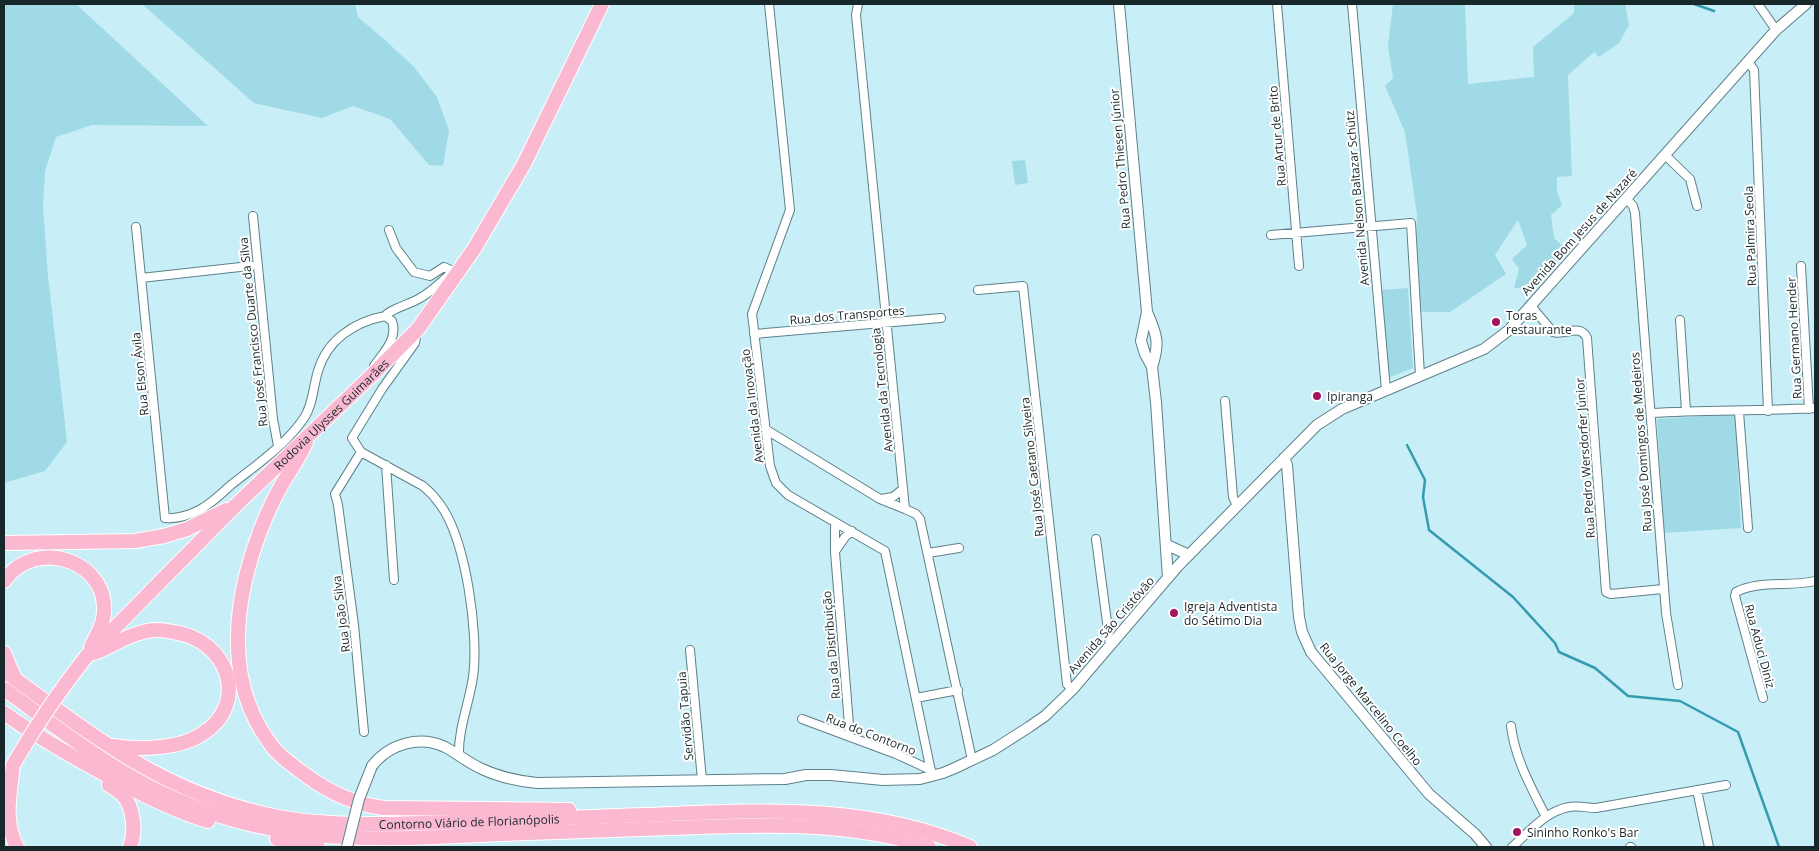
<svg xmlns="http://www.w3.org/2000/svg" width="1819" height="851" viewBox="0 0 1819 851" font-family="'Open Sans',sans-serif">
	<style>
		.green { fill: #a1dae7 }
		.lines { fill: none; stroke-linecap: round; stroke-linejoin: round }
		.stream { stroke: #349bb0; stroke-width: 2.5 }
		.street-casing { stroke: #5e8189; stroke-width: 10 }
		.secondary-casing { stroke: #5e8189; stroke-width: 12 }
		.highway-casing { stroke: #fff; stroke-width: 16 }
		.street { stroke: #fff; stroke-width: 8 }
		.secondary { stroke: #fff; stroke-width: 10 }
		.highway { stroke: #fbb9d1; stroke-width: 14 }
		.secondary-bridge-casing { stroke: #5e8189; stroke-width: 12; stroke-linecap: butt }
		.highway-bridge-casing { stroke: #fff; stroke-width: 16; stroke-linecap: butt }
		.secondary-bridge { stroke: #fff; stroke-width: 10 }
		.highway-bridge { stroke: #fbb9d1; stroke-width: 14 }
		.poi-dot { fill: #a0155f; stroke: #fff; stroke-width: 2 }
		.labels { text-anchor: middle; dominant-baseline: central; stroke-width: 4; stroke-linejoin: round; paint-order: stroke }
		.street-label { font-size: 12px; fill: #18272a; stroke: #fff }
		.poi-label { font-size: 12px; fill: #18272a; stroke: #fff; text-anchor: start }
	</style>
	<rect width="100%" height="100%" fill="#c8eef7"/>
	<!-- green -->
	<path class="green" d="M4,4H76L208,126L92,125L56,137L45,171L43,207L48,276L67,442L45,471L4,483Z
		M142,4H355L358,17L385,40L414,67L437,97L449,131L443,166L429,165L390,119L353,106L322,118L254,103Z
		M1393,4H1465L1468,84L1534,77L1533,47L1574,13V4H1625L1629,25L1619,43L1599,57L1594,52L1568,75L1572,176L1557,177V191L1562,205L1551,215L1554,238L1565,248L1534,289L1514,288L1519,269L1512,259L1527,245L1518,220L1495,255L1506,274L1450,312H1421L1416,242L1417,215L1405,132L1385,86L1393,78L1388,46Z
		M1025,160L1028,183L1015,185L1012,161Z
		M1408,288L1413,368L1388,378L1382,290Z
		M1735,414L1741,528L1664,533L1657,419Z"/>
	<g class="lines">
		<!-- stream -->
		<path class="stream" d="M1694,4L1714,11
			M1407,445L1425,480L1423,497L1429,530L1513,597L1555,643L1559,652L1595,668L1628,696L1680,701L1738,732L1779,847"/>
		<!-- street casing -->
		<g class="street-casing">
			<path id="street" d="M769,4L790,210L752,314L770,466L776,483L788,495L885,551L932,776
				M858,4L856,15L905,509L916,514L920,519L972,760
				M1277,4L1299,266
				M1352,4L1386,390
				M1758,4L1776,30
				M1748,61L1754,70L1768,411
				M1665,155L1690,179L1697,206
				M1626,198L1633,206L1635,213L1666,613L1678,685
				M253,216L273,419L278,446
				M136,227L165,518C178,519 190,515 201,509C212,503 222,493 231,485C256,465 286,445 304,418C313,405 313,387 318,371C327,340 354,322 385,316C390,309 411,304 420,298C431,292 440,283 449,275L452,274
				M389,230L396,248L414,272L430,276L444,267L457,273
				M1271,235L1411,223L1420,375
				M1801,266L1809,409
				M141,278L258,265
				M978,290L1023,286L1067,684L1072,690
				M1531,306L1553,332C1565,336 1580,323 1587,338L1606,592L1611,594L1663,589
				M1680,320L1686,411
				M417,331L415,343L382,389L352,438L361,452L423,486C429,491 434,496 439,503C466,538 479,634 473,677C469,704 458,729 459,756
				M754,334L941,318
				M374,366C384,352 398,339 392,321L385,316
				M1225,401L1233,497L1237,506
				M1739,412L1748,528
				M1651,413C1706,410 1760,411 1815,408
				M765,429L880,499L905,509
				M361,452L335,494L338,505L354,625L364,732
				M386,465L394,580
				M881,499L893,497L903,489
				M835,522V552L850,737
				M1096,539L1110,645
				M836,550L845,537L852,531
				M928,553L959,548
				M690,650L702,780
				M916,698L958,690
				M1763,698L1735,596L1736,592C1759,580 1790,587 1815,581
				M802,719L896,754L931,770
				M1511,726C1515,759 1531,787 1546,817
				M1697,790L1709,847
				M1512,847C1529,832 1546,811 1569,807C1578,805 1587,808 1596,808L1726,785
				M1630,847H1631"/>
		</g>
		<!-- secondary casing -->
		<g class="secondary-casing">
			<path id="secondary" d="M1119,4L1147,312C1157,335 1160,343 1152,367
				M1147,312L1141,341L1145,354L1152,367L1156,402L1168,578
				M1284,458L1287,465L1299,617L1302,632L1311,652L1429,794L1475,834L1486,847
				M1167,545L1189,555
				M372,766C389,744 419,735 445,747C457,753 468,763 482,769C499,777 518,781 537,783L785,779L806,775H831L883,780L920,779L943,773L955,768L993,750L1029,727L1045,716L1072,690L1178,566L1317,425L1342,409L1484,349L1509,330L1776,30L1806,4"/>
		</g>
		<!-- highway casing -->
		<g class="highway-casing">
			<g id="highway">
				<path d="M306,442C299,459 288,473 280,488C271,504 264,520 258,537C236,597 226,670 260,728C265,736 271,746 277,752C286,761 297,769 307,776C330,793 355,804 383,808L569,810"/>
				<path d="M4,543L135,541L164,536L187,529L226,510"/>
				<path d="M4,581C37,534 114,563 103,619C101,629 95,638 91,647"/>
				<path d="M4,653L15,679"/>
				<path d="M94,653C111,647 125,636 143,632C153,629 164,630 173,632C228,639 251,703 202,734C180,749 138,750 113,746"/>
				<path id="s1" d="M86,657L236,505L372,375L418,329L474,249L524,164L602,4"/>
				<path id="s2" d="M4,671C96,738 168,797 284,818C318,824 352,824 387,824C473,822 559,818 644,815C756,811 864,802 970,847"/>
				<path d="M4,689C59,729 113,772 175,799C284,847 384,840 500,834C556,832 613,830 669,828C757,825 845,820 929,847"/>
				<path d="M4,713C36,736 71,756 106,775C139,793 172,810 208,821"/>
				<path d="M13,765C10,794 3,821 17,847"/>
				<path d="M109,785C113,788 118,790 122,794C134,807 136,831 130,847"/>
				<path d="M277,839L318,847"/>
			</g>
		</g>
		<!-- street -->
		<use href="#street" class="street"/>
		<!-- secondary -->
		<use href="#secondary" class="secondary"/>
		<!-- highway -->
		<use href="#highway" class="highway"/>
		<!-- secondary-bridge casing -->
		<g class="secondary-bridge-casing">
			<path id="secondary-bridge" d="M347,847L359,799L372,766"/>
		</g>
		<!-- highway-bridge casing -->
		<g class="highway-bridge-casing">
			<path id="highway-bridge" d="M13,765C35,727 59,691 86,657"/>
		</g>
		<!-- secondary-bridge -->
		<use href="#secondary-bridge" class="secondary-bridge"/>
		<!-- highway-bridge -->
		<use href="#highway-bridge" class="highway-bridge"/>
	</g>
	<!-- markers -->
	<g class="poi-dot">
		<circle cx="1496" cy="322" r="5"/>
		<circle cx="1317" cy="396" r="5"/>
		<circle cx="1174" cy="613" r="5"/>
		<circle cx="1517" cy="832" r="5"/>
	</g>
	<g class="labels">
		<!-- street labels -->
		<g class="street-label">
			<text transform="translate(1277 136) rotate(-95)">Rua Artur de Brito</text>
			<text transform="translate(1120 159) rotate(-95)">Rua Pedro Thiesen Júnior</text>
			<text transform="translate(1357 198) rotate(-95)">Avenida Nelson Baltazar Schütz</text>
			<text transform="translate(1579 232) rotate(-48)">Avenida Bom Jesus de Nazaré</text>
			<text transform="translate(1750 236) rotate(-92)">Rua Palmira Seola</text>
			<text transform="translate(847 315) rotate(-5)">Rua dos Transportes</text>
			<text transform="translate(253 332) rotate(-96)">Rua José Francisco Duarte da Silva</text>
			<text transform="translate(1794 338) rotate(-93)">Rua Germano Hender</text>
			<text transform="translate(140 374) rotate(-96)">Rua Elson Ávila</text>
			<text transform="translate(882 390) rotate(-96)">Avenida da Tecnologia</text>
			<text transform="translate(752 406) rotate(-97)">Avenida da Inovação</text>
			<text stroke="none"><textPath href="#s1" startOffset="345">Rodovia Ulysses Guimarães</textPath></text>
			<text transform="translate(1641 442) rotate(-94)">Rua José Domingos de Medeiros</text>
			<text transform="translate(1585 458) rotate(-94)">Rua Pedro Wersdorfer Júnior</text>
			<text transform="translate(1032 467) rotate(-96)">Rua José Caetano Silveira</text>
			<text transform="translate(341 614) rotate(-97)">Rua João Silva</text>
			<text transform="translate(1111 625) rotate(-49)">Avenida São Cristóvão</text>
			<text transform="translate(831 645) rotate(-95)">Rua da Distribuição</text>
			<text transform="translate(1760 646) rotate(75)">Rua Aduci Diniz</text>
			<text transform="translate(1371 704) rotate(51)">Rua Jorge Marcelino Coelho</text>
			<text transform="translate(685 716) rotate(-95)">Servidão Tapuia</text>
			<text transform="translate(871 734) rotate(21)">Rua do Contorno</text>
			<text stroke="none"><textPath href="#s2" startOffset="505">Contorno Viário de Florianópolis</textPath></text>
		</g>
		<!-- poi labels -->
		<g class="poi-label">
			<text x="1506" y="315">Toras<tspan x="1506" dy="14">restaurante</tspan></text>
			<text x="1327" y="396">Ipiranga</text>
			<text x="1184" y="606">Igreja Adventista<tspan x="1184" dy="14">do Sétimo Dia</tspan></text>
			<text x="1527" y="832">Sininho Ronko's Bar</text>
		</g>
	</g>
	<!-- border -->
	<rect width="1819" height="851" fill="none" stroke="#18272a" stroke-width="10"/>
</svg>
